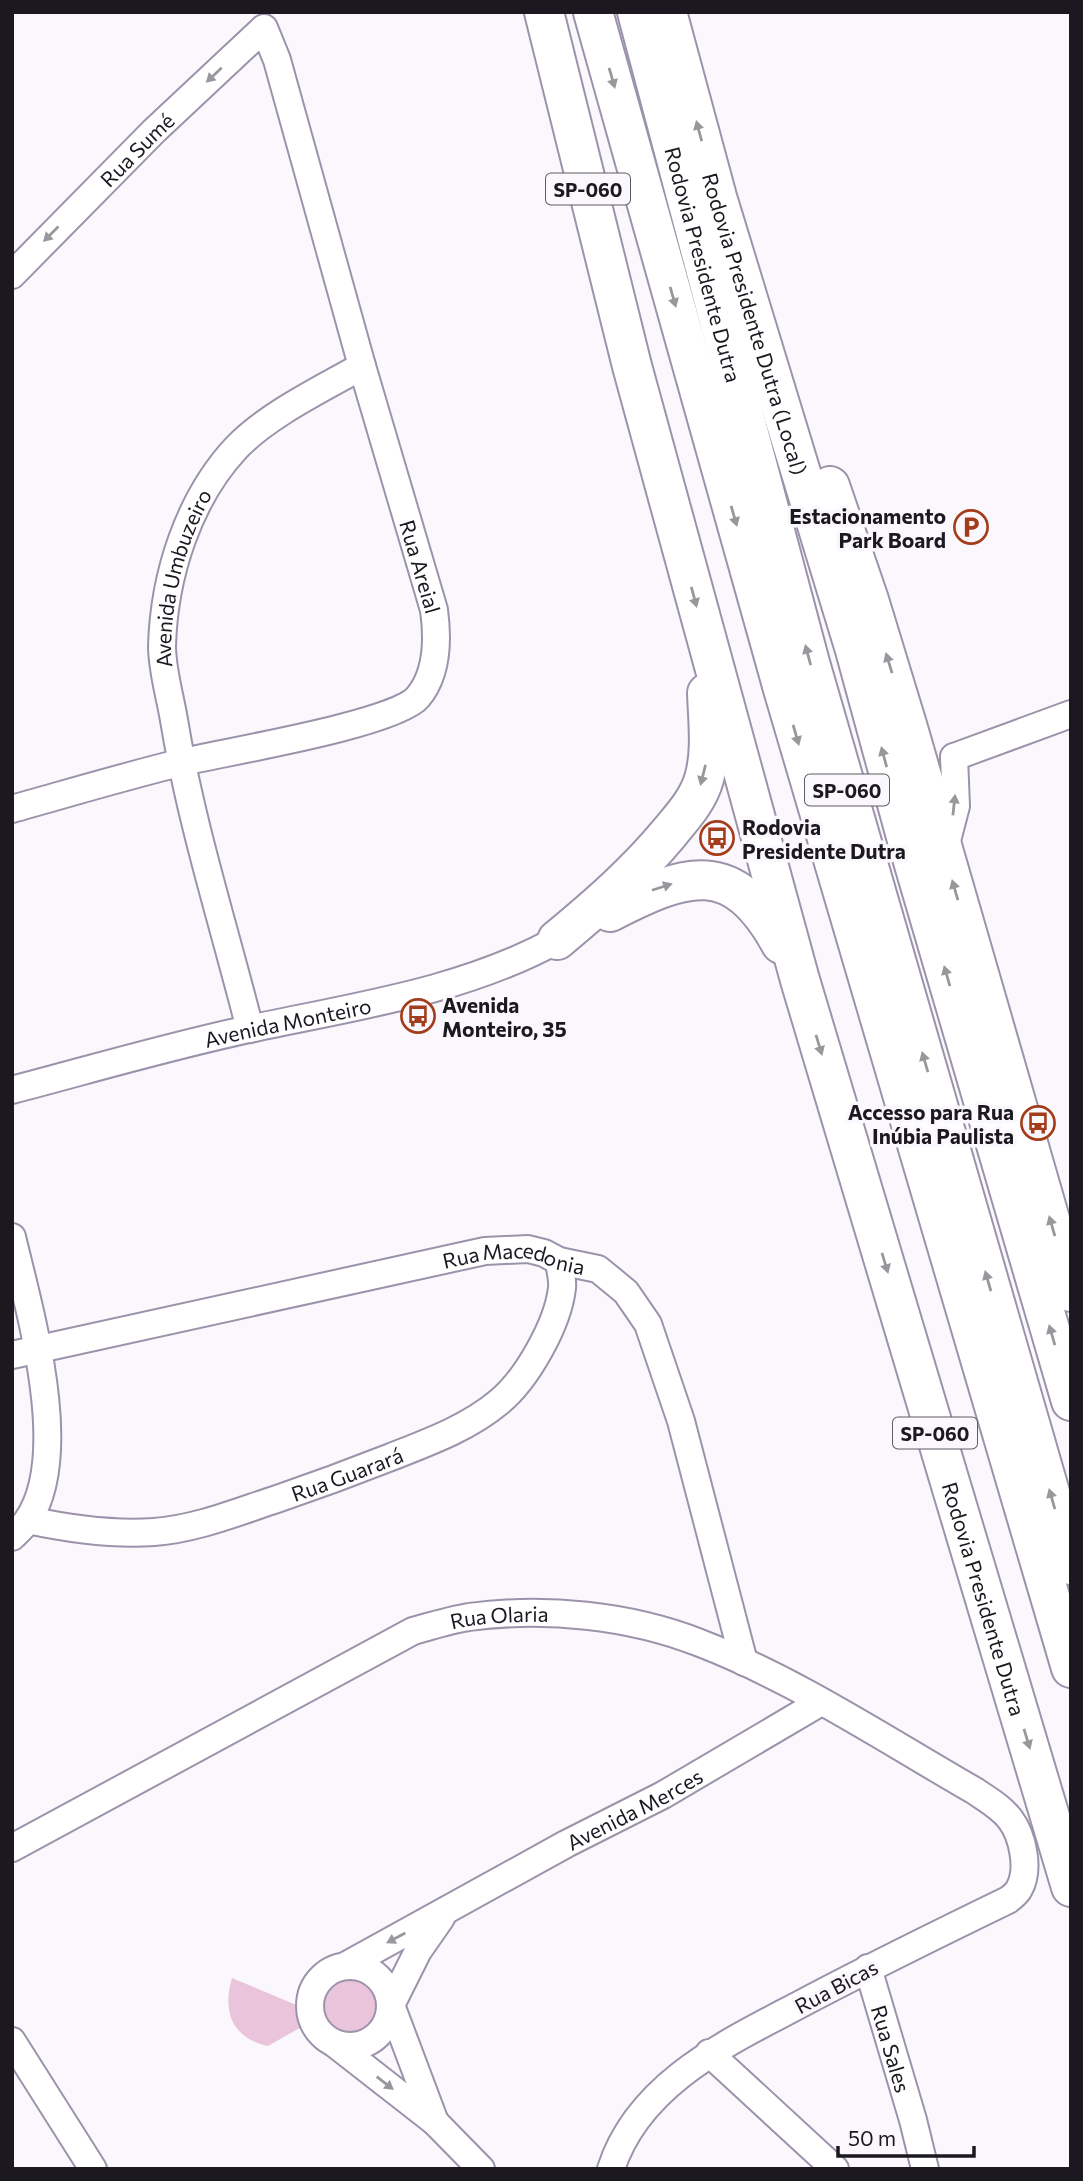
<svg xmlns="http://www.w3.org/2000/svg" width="1083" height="2181" viewBox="0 0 1083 2181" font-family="Commissioner,sans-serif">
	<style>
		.green { fill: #eac4db }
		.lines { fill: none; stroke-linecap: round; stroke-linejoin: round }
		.minor-casing { stroke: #9c93ab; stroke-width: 30 }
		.highway-casing { stroke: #9c93ab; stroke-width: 42 }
		.minor { stroke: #fff; stroke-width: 26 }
		.highway { stroke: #fff; stroke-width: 38 }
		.oneway { fill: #98979b }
		.labels { text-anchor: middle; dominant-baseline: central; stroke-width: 7; stroke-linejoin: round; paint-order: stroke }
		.shield { fill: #faf8fd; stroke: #5e5b62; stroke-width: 2 }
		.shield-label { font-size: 19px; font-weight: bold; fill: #1b1820 }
		.street-label { font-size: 21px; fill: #1b1820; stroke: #faf8fd }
		.poi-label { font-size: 21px; font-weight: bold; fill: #1b1820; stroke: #faf8fd; text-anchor: end }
	</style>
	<rect width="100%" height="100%" fill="#faf8fd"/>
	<!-- green -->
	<path class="green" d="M322 2005a29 29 0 1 1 58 0a29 29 0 1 1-58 0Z
		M232,1978L301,2007L305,2025L268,2046C232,2038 222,2012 232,1978Z"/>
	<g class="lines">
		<!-- minor casing -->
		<g class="minor-casing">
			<g id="minor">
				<path id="s1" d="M12,275L154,131L264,28L277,60L362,366L434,610C438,639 438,673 418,697C396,724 225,752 183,762C126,776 69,793 12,809"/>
				<path d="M954,757L1071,714"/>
				<path d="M944,852L956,806L954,757"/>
				<path id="s2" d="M250,1029C224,926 191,824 174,720C170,696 162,670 162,646C164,576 188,499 237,447C269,414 322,389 362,366"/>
				<path id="s3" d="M12,1090C92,1069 173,1045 254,1028C357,1006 464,991 557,940"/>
				<path d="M12,1237C29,1309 73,1456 27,1521C23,1527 17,1532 12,1537"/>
				<path id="s4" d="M12,1355L485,1251L528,1249L544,1253L559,1261L598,1269L626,1292L648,1324L681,1421L744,1662"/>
				<path id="s5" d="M28,1520C70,1529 111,1535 154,1532C196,1529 237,1512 277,1499C315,1486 353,1472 391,1457C429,1442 468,1428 499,1402C527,1379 558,1324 562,1288C563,1280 560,1270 559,1261"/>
				<path id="s6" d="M12,1848L413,1631C431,1626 450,1620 469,1617C545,1607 629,1615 700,1643C796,1680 886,1740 975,1791C988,1800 1001,1807 1010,1819C1023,1836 1030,1870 1019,1889C1017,1893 1012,1897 1008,1900C942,1932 877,1964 812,1998C736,2039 640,2079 611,2169"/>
				<path id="s7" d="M347,1965L566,1844L663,1795L821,1702"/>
				<circle cx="350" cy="2006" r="40"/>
				<path id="s8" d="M868,1968L913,2120L925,2169"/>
				<path d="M12,2041L93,2169"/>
				<path d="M335,2044L435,2122L481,2169"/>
				<path d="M709,2053L835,2169"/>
				<path d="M435,2122L391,2005L418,1951L441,1918"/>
			</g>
		</g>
		<!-- highway casing -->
		<g class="highway-casing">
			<g id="highway">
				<path id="s9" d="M544,12L632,366L800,980L1071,1887"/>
				<path d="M593,12L783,689L1071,1668"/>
				<path id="s10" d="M637,12L810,663L1071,1565"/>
				<path id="s11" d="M667,12L717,197L855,650L908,844L1071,1401"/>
				<path d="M830,486L869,600L908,728L1071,1292"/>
				<path d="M610,912C686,873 733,856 781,944"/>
				<path d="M557,940C598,906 636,873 670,832C683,816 698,800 704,779C712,752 708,721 707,693"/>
			</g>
		</g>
		<!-- minor -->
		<use href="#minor" class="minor"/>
		<!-- highway -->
		<use href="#highway" class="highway"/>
	</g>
	<!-- one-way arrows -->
	<defs><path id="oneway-solid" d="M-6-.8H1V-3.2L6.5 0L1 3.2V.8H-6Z" transform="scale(1.75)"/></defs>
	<g class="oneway">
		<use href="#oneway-solid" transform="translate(214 75) rotate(137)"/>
		<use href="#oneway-solid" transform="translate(612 78) rotate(74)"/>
		<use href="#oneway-solid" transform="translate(699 131) rotate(-105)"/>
		<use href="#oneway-solid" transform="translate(51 234) rotate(135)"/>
		<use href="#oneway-solid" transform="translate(673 297) rotate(74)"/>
		<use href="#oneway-solid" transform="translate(734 516) rotate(74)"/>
		<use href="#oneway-solid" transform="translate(694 597) rotate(75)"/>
		<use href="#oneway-solid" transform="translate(808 655) rotate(-105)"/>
		<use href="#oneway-solid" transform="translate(889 663) rotate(-107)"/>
		<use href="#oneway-solid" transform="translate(796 735) rotate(74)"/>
		<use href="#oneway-solid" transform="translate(884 757) rotate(-105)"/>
		<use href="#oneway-solid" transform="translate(703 775) rotate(104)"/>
		<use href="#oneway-solid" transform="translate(954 805) rotate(-84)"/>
		<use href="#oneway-solid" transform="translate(662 887) rotate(-18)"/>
		<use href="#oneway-solid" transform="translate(955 890) rotate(-106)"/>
		<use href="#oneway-solid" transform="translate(947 976) rotate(-106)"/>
		<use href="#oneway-solid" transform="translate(819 1045) rotate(73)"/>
		<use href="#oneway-solid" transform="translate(925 1062) rotate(-106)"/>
		<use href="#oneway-solid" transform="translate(1052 1226) rotate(-106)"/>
		<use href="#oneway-solid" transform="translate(885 1263) rotate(73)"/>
		<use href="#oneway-solid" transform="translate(988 1281) rotate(-106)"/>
		<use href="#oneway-solid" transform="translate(1052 1335) rotate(-106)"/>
		<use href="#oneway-solid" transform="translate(1052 1499) rotate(-106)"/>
		<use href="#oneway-solid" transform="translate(1027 1739) rotate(73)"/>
		<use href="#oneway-solid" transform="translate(396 1938) rotate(152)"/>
		<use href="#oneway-solid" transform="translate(385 2083) rotate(38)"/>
	</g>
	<!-- icons -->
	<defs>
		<g id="parking-ring" transform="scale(1.75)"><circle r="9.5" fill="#faf8fd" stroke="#a33c1a" stroke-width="1.5"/><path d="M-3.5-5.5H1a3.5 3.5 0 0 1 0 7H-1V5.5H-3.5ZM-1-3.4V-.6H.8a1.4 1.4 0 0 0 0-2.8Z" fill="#a33c1a"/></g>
		<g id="bus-ring" transform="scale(1.75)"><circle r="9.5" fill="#faf8fd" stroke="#a33c1a" stroke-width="1.5"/><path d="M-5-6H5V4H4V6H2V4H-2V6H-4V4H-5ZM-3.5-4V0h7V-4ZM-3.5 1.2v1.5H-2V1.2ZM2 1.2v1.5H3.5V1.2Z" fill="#a33c1a"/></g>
	</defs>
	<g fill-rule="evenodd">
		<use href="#parking-ring" x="971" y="527"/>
		<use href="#bus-ring" x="717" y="838"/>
		<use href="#bus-ring" x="418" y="1016"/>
		<use href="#bus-ring" x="1038" y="1123"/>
	</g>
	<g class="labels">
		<!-- shield labels -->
		<g class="shield">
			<rect x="546" y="173.5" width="84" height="31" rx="5"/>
			<rect x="805" y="774.5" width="84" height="31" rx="5"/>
			<rect x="893" y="1417.5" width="84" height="31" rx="5"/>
		</g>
		<g class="shield-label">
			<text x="588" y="189">SP-060</text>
			<text x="847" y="790">SP-060</text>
			<text x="935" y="1433">SP-060</text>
		</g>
		<!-- street labels -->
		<g class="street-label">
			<text stroke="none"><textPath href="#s1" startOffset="177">Rua Sumé</textPath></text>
			<text stroke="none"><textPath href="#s10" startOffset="261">Rodovia Presidente Dutra</textPath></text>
			<text stroke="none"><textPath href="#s11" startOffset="324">Rodovia Presidente Dutra (Local)</textPath></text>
			<text stroke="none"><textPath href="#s1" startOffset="914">Rua Areial</textPath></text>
			<text stroke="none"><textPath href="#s2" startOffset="464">Avenida Umbuzeiro</textPath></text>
			<text stroke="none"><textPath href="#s3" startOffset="284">Avenida Monteiro</textPath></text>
			<text stroke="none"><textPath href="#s4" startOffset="514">Rua Macedonia</textPath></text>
			<text stroke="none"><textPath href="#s5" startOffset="329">Rua Guarará</textPath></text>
			<text stroke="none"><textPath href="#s9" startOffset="1647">Rodovia Presidente Dutra</textPath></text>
			<text stroke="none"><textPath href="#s6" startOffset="544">Rua Olaria</textPath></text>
			<text stroke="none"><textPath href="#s7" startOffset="327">Avenida Merces</textPath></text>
			<text transform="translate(836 1986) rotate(-28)">Rua Bicas</text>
			<text stroke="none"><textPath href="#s8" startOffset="84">Rua Sales</textPath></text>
		</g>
		<!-- poi labels -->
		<g class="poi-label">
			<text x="946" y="515">Estacionamento<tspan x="946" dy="24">Park Board</tspan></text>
			<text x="742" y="826" text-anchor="start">Rodovia<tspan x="742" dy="24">Presidente Dutra</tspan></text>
			<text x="442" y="1004" text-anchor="start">Avenida<tspan x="442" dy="24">Monteiro, 35</tspan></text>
			<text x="1014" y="1111">Accesso para Rua<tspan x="1014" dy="24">Inúbia Paulista</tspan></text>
		</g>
	</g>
	<!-- border -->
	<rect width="1083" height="2181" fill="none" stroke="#1b1820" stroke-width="28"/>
	<!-- scale -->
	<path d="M838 2146v10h136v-10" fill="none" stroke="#1b1820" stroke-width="3.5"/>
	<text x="848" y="2146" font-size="21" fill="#1b1820" stroke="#faf8fd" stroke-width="5" paint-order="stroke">50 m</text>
</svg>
